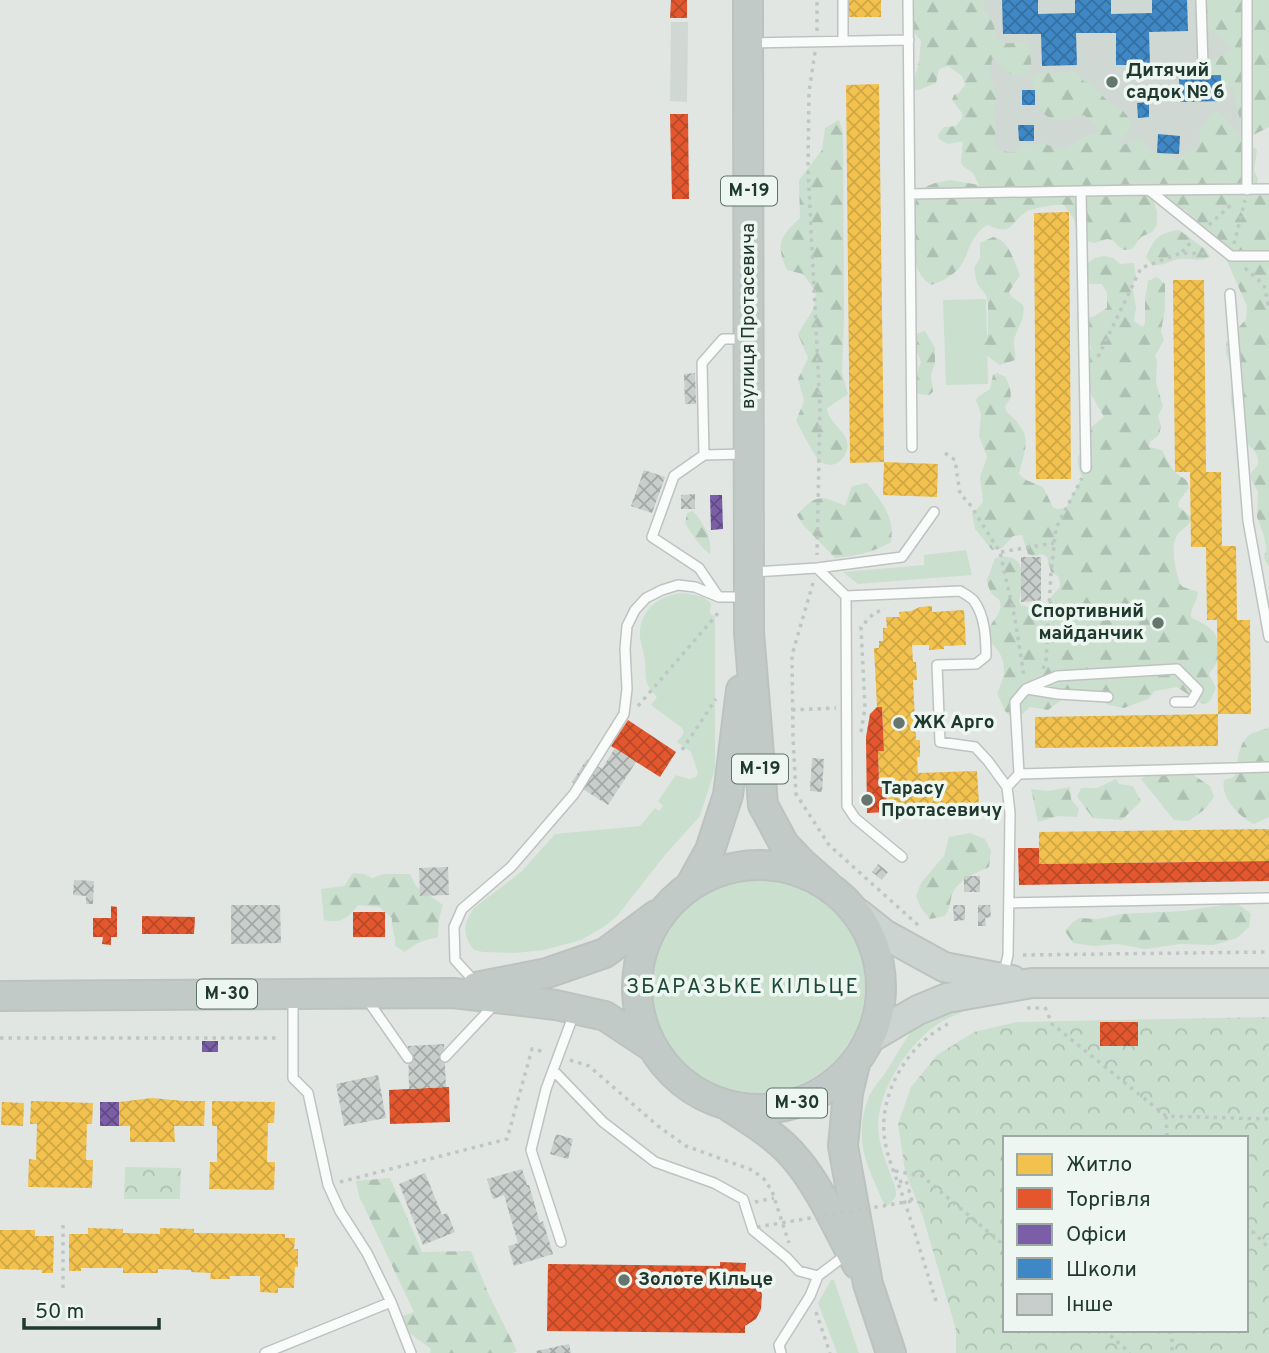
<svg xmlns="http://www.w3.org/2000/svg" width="1269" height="1353" viewBox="0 0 1269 1353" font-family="Overpass,sans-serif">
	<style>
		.built { fill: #cfd8d3 }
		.green { fill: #cadfce }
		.forest { fill: url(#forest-firs) }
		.park { fill: url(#park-crowns); fill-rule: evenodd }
		.homes { fill: url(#homes-cross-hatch) }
		.shops { fill: url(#shops-cross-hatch) }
		.offices { fill: url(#offices-cross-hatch) }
		.schools { fill: url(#schools-cross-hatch) }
		.building { fill: url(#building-cross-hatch) }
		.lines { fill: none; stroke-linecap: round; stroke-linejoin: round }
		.service-casing { stroke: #bec3c0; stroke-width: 12 }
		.primary-casing { stroke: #bbc3bf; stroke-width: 32 }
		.trunk-casing { stroke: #bbc3bf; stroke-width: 32 }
		.path { stroke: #bfc7c4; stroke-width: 3.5; stroke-dasharray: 3.5 5; stroke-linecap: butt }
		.service { stroke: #fafbfb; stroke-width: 9 }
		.primary { stroke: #ccd4d1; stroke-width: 28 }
		.trunk { stroke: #c2cac8; stroke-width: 28 }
		.path-bridge { stroke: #bfc7c4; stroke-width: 3.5; stroke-dasharray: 3.5 5; stroke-linecap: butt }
		.poi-dot { fill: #64766e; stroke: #eef6f1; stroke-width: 2.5 }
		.labels { text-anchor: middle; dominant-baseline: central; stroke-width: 7; stroke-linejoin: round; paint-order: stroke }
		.shield { fill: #eef6f1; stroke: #5e7269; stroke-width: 2 }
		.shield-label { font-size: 18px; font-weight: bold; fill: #20392f }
		.poi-label { font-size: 19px; font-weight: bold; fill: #20392f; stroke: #eef6f1; text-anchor: start }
		.street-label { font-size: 19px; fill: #20392f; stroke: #eef6f1 }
		.neighbourhood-label { font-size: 21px; letter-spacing: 2px; fill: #1d4a3a; stroke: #eef6f1 }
	</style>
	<defs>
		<pattern id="forest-firs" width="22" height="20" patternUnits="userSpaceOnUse" patternTransform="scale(1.75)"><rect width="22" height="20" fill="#cadfce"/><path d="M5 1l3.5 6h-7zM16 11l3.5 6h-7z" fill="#adc0b1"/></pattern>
		<pattern id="park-crowns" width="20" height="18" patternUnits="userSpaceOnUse" patternTransform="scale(1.75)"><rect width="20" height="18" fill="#cadfce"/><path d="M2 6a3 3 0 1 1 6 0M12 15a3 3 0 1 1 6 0" fill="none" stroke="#adc0b1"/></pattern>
		<pattern id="homes-cross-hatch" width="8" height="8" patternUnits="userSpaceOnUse" patternTransform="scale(1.75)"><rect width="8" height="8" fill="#f2c14e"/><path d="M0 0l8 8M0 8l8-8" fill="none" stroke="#cfa744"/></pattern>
		<pattern id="shops-cross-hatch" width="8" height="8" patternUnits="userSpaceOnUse" patternTransform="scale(1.75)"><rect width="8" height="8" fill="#e4572e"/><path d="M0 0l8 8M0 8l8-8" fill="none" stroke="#b84928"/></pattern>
		<pattern id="offices-cross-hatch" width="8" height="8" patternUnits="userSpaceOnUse" patternTransform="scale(1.75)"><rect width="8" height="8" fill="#7b5ea7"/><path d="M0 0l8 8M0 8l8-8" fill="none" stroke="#5f4b81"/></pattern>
		<pattern id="schools-cross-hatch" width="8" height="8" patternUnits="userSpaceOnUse" patternTransform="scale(1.75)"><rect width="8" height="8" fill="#3f88c5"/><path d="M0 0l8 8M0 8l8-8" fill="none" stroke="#3470a0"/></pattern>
		<pattern id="building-cross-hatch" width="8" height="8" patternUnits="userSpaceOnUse" patternTransform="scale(1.75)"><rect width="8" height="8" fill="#c8cecb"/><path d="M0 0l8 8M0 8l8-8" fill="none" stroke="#a2a8a5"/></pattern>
	</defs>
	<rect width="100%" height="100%" fill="#e1e6e3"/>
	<!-- built -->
	<path class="built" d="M980,0H1241L1243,167L982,170Z
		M671,22H688L687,102L670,101Z"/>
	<!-- green -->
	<path class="green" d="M986,299L988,384L946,385L943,300Z
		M966,550L972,575L858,584L843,572L924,565V555Z
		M684,593L703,597L711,603L710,613L715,617V769L700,816L665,855L617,916L605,926L581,940L544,950L515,953L483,952L474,950C462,935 463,924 474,908L521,872L555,834L640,826L655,808L659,811L663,806L658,801L676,775L689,779L696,777L698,773L691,752L677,742L684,733L682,728L651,705L657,697C644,684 646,680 645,662C645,653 640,644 640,635C639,610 661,594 684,593Z
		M651 986a107 107 0 1 1 214 0a107 107 0 1 1-214 0Z
		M969,1007C961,1015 950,1016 941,1022C910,1041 879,1088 878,1125C878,1142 886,1162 892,1178C893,1182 896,1188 896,1193C896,1199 891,1202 887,1206L883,1202C875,1182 864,1163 862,1141C861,1128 863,1111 868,1099C872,1088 880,1081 886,1072C900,1051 911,1022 937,1012C946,1008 959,1008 969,1007Z
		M831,1280H834L859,1353H837L818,1303Z"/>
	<!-- forest -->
	<path class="forest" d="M908,0H985C983,13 984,10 991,19C995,24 994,30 996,35C1002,49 1015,41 1026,41C1031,58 1039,75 1013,76L999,62L992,59L990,76L997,97L992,115C998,126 996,131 993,143C997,153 1008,152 1018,152L1020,146L1043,143L1060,150C1073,146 1085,134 1099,132L1095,124L1084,115C1069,120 1048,126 1040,107C1039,104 1039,100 1037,96C1035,88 1031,83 1033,75C1047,71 1061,74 1075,71L1083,81L1093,85L1110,104L1123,111L1129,118L1132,125L1119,142L1123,145C1136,140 1141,135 1148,150L1164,154L1177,160L1188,151L1200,146L1199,132L1212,114L1217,112C1228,118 1230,126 1238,135C1243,140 1251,144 1257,150L1254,170L1258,179L1257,184L1261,191L1269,194V567L1264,558L1266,548L1264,536L1257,517L1258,492L1251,479V473C1252,472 1257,466 1258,464C1260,454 1250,445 1243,441C1239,428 1233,415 1231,402C1230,393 1235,383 1233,373C1230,361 1223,354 1227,341L1246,319L1247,306L1222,250L1185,210L1180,208L1174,209L1158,196L1154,203L1157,211V225L1152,232L1141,237L1132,249L1123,250L1112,240L1107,239L1095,243L1089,242L1076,228L1074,219L1064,205C1058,204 1033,208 1026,212C1009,223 1013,237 988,225C973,232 970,248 963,262C957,274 943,281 931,285C911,273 913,243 910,222V217L920,189L935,183L950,180L979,185L973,173L964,167L961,163L963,141L948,144L939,139L938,135L944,127L956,126L962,118V113L952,100L954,95L959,93L965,85L962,76L948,66L939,69L936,83L919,90H914C912,80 916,76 918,66C920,58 920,49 921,41L911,29Z
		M1202,0H1269V127L1251,136C1238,125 1236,102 1233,86C1232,86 1223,89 1222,89C1213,89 1206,77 1204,69L1213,59L1230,52L1232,48L1203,22Z
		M839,120L843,132L844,317L842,373L848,394L827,408C828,422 843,428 847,441C851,457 832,473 819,460C812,452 802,431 796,421L804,401L798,379L808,358L798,334L814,308L816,292L803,274L787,270C775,243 780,237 800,218L799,180L822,150L825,128Z
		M1179,230L1205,249L1210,257C1198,262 1192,258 1180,259C1170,260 1162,267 1152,265L1146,257C1155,238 1158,233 1179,230Z
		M993,237C1009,239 1014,262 1020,275L1009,292L1011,296L1023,305C1026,323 1014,330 1014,343C1014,349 1016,353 1015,360L1000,365C987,356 975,349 988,334V303L986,295L977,283L974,268L980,258V243Z
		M1104,256L1113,258L1120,264L1134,263L1136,277L1132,286L1136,307L1134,321L1143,327L1145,323V299L1148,281L1157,277L1165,284V309L1161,331L1164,340L1155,356L1157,360L1156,383L1163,406L1158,416L1161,426L1159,435L1150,442L1149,447L1162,450C1166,456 1169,465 1174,471C1181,479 1187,476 1189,488L1179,501L1178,506L1191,517C1190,527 1183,527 1178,534C1169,546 1176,570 1180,584L1183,587L1198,592C1198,601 1190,608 1191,617C1208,627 1218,628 1218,649C1219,662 1216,664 1209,674L1216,688L1210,701L1205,704L1201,703L1177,687L1155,691L1148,699L1124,708L1109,705L1092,697L1068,695L1048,710L1030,707L1015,721L1005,711L997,693C1003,682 1007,668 1001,656C998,647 989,645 989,632C989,621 1004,614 1000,602C999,598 996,598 993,595C989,591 988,585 987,580L995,558C1028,550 1024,581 1019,601L1021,605C1028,607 1039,610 1045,606C1051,602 1048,601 1052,596C1059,586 1063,590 1058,576L1051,572L1047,557L1043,554L1033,556L1028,554L1022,535L1013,536L1002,548L992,550L975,529L972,514L983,502L980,477L987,457L979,436L981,414L976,400L979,396L990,389L993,375L997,373L1006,377C1010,391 1015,395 1005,406L1006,411C1033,436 1027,441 1019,474L1026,480L1043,487L1053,507L1057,509L1066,508L1082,477C1076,460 1075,460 1086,444L1084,433L1104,417L1090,392L1086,363L1091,347L1080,325L1082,320L1095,316L1107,308V293L1102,284H1090L1086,281L1083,266L1095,258Z
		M925,331L935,348V363L931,375L933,392L929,395L918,394L914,379L921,362L913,343L916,334Z
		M867,483C882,502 895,517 891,542C873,553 855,556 835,558L803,525L797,515C815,495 821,494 845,506L852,486Z
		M693,511C704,524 712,537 710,554C699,547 693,534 685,524L687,513Z
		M1269,727V817L1254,824C1240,818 1220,797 1224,780L1233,777L1236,774C1237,762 1238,746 1248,736C1254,731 1263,731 1269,727Z
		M1170,765L1192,774L1210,786L1214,797L1205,809L1189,821L1174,820L1141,779L1156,769Z
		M1116,779L1119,784L1133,786L1141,801L1122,820L1093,818L1077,797L1081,788H1097Z
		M1070,787L1071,799L1079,809L1077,817L1058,816L1038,822L1031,789L1048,791Z
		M970,833L985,839L991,851L989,867C976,873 957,880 952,895C949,905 951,906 945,916L930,919L921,908L916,896L921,883L944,856L949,837Z
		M353,873L364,874L372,878L384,874H410L416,886L443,905L439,919L438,937C425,940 415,943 405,952L395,946C396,935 391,928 392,918L379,907L358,905C348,918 341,924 324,920L321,889L344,886Z
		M1237,903L1251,914L1249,927L1237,938L1214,945L1181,944L1145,949L1118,944L1094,946L1073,943L1065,931L1073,922L1079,918L1098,919L1121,914L1183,911Z
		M390,1178L422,1252L471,1251L489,1295L517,1351L513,1353H430L431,1349L392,1320L414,1312L359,1196L356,1181Z"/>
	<!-- park -->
	<path class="park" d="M1269,1017V1353H956V1330L923,1217L905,1171L898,1124L911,1087L937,1055L974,1032L1017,1022ZM1005,1138H1246V1330H1005Z
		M125,1167L181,1168L180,1199H124Z"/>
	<!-- homes -->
	<path class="homes" d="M848,0H881V17H848Z
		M879,84L884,462L850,463L846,85Z
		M1069,212L1071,479H1036L1034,213Z
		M1173,280H1204L1206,472H1221L1222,546H1236L1237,620H1250L1251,714H1218L1217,620H1207L1206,547H1191L1190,472H1175Z
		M884,462L938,464L937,497L883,495Z
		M932,606V612L964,610L966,645L944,646V649L929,650V645H912L913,662H916L917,680H913L916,740H920V757H917L918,773L977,771L979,804L957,805V808H944V811L932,812V810H919L910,807H904V804L887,805L886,781H879L878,751H884L882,707H877L874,648H879V641H883V628H887L886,617H900L899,612L911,611L920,607Z
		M1218,714V746L1035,748V717Z
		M1269,829V861L1039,864V832Z
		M152,1098L184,1101H205L204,1126H174L175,1142H130V1126H119V1102Z
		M31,1101L93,1103L92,1124H87L86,1160H93L92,1188L28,1187L29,1159L36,1160L37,1124H30Z
		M212,1101L275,1102L274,1123H268L267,1162H275L274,1190L209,1189L210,1162H217V1126H212Z
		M2,1102L24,1103L23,1126L1,1125Z
		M88,1228L123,1229V1233L160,1234V1228L194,1229V1233L285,1234V1238H295L294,1249H298V1267H295L294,1288H278V1293L260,1292V1276H230V1279H210L211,1273L191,1272V1270L158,1269V1273H123V1268H81V1271H69V1234H88Z
		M0,1230H35V1236H54L53,1273H42V1270L0,1269Z"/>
	<!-- shops -->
	<path class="shops" d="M671,0H687V18H670Z
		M670,114H688L689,199H672Z
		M877,707H882L884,751H878L879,781H886L887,812L867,813L866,737L870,714Z
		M628,720L676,752L660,777L611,746Z
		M1018,848H1039V864L1269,861V881L1019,885Z
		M111,906L117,907V937H111V945L102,944L103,937H93V918H111Z
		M353,912H385V937H353Z
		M142,916L195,917L194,934H142Z
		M1100,1022H1138V1046H1100Z
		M446,1087H449L450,1122L390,1124L389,1090Z
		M720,1262L746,1263L745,1275L757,1284L762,1294L761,1309L756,1319L745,1326V1333L547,1331L548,1264L720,1266Z"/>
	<!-- offices -->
	<path class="offices" d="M710,495H722L723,529L711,530Z
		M202,1041H218V1052H202Z
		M100,1102H119V1126H100Z"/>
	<!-- schools -->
	<path class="schools" d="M1002,0H1038V14L1075,13V0H1111V14L1152,13V0H1187L1188,31L1149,32L1150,65H1116V33H1076L1077,65L1042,66L1041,34H1003Z
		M1221,75L1222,101L1180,102L1179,76Z
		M1022,90H1035V105H1022Z
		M1149,102V117L1138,118L1137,103Z
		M1018,125H1034V141H1019Z
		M1158,134L1180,136L1179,154L1157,153Z"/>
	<!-- building -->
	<path class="building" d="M695,373L696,404H685L684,374Z
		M644,470L665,477L652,513L631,506Z
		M695,494V509H681V495Z
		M1021,557H1041V601L1021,602Z
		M615,748L636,762L608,805L572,782L587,759L602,769Z
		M812,758L824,759L822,792L810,791Z
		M878,864L888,872L882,880L872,872Z
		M448,867L449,895L420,896L419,868Z
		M964,876H980V892H964Z
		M74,880L94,881L93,904H86V896L73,895Z
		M231,905H280L281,943L231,944Z
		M953,905H965V920L954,921Z
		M978,905H990L991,917L985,918L986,926H978Z
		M444,1044L446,1087L409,1089L408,1046Z
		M378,1075L386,1118L344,1126L336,1084Z
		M556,1134L573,1139L568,1159L550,1154Z
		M522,1169L527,1185H529L540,1223L543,1221L553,1254L514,1266L508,1246L518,1243L504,1195L493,1199L487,1179Z
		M425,1173L442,1215L447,1213L455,1232L423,1245L399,1184Z
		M569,1344L571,1353H537L536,1351Z"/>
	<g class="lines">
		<!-- service casing -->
		<g class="service-casing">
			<path id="service" d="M908,0L912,447
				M1201,0L1203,65
				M1247,0V190
				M843,41V0
				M750,43L909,40
				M1149,190L1269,189
				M1081,191L1149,190L1231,256H1269
				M910,194L1081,191L1086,468
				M1230,294L1248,521L1269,637
				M704,455L702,363L723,339H744
				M817,568L846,596L847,806L855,818L902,857
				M754,572L817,568L902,557L934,512
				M718,596L699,568L652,537L674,476L704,455L744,454
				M846,596L960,591C965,594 971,597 974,601C985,616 986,638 986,656L976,664L937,665L940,742L975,747L988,761L1007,787L1010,813L1008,955L1003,976
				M1027,689L1058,694L1108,697
				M1019,774L1015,702L1026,689L1057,676L1177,669L1198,690L1191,702H1175
				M1007,787L1019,774L1269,767
				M1009,903L1269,898
				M476,983L455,960L454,927L462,909L511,867L574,794L624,714L627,689L625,649L627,626L635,610L646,598L662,590L678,585L695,587L719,597H744
				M366,998L408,1058
				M293,999V1078L308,1093L328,1185L340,1211L367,1253L391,1302L411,1353
				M445,1057L494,1005
				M553,1070L603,1122L655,1162L714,1183L743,1199L753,1230L787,1258L799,1271L818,1276
				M561,1242L531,1150L546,1089L575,1011
				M265,1353L391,1302
				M781,1353L779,1345L810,1296L818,1276L847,1254"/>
		</g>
		<!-- primary casing -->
		<g class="primary-casing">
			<path id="primary" d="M859,914L884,934L944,967L1012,980
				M872,1037L918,1010L947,998L1032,983H1269"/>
		</g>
		<!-- trunk casing -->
		<g class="trunk-casing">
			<path id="trunk" d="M748,0L749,632L761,779L763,805L784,844L802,863L826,884
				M637 987a122 122 0 1 1 244 0a122 122 0 1 1-244 0Z
				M690,886L710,850L728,795L741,690
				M476,987L547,973L605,953L656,915
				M0,996L453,993L556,1005L605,1016L652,1047
				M855,1064L848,1093L843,1146L868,1284L891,1353
				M731,1108C753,1122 779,1138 796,1159C820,1187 839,1231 857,1264"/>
		</g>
		<!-- path -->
		<path class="path" d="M817,31V0
			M815,52L809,92L808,168L820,408L817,555
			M1209,225L1234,202
			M1234,244L1245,200
			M1182,252L1193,240
			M1245,268L1264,285L1269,308
			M1098,357L1141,268L1181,253L1207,254
			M945,453L955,460L960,494L969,503L1000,552L1015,619L1024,676
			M1001,552L1054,543
			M813,583L792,655L793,737L796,794L829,845L918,925
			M1043,669L1046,662L1051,572L1056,528L1082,478
			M638,706L719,612
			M792,710L836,708
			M861,732L865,708L861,627L874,613L885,609
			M682,750L716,699
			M1023,955L1269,952
			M1045,1007L1052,1024L1166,1116L1269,1119
			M1027,1008H1043
			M0,1038H280
			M570,1060L589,1066L658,1126L686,1146L752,1170L764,1179L772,1191L789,1243
			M1166,1116L1167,1138
			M895,1171L922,1176L1005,1246
			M340,1182L507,1139L532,1049L546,1052
			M899,1182L906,1180L912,1201
			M755,1202L774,1198
			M1246,1225L1269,1248
			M63,1288V1223
			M936,1301C925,1266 915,1232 903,1197C897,1179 888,1160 885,1141C877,1095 908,1044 948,1024
			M816,1312L830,1353
			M1104,1330L1130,1353
			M1172,1330V1353"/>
		<!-- service -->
		<use href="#service" class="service"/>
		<!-- primary -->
		<use href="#primary" class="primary"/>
		<!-- trunk -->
		<use href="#trunk" class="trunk"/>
		<!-- path-bridge -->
		<path class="path-bridge" d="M757,1227L912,1201"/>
	</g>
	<!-- markers -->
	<g class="poi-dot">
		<circle cx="1112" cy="82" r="7"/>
		<circle cx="1158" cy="623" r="7"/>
		<circle cx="899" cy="723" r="7"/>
		<circle cx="867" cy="800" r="7"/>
		<circle cx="624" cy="1280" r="7"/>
	</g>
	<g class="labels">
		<!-- shield labels -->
		<g class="shield">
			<rect x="721" y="176.5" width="56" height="29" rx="5"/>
			<rect x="732" y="754.5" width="56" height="29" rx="5"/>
			<rect x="197" y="979.5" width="60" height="29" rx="5"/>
			<rect x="767" y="1088.5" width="60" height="29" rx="5"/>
		</g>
		<g class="shield-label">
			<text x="749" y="191">М-19</text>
			<text x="760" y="769">М-19</text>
			<text x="227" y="994">М-30</text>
			<text x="797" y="1103">М-30</text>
		</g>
		<!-- poi labels -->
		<g class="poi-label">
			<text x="1126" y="71">Дитячий<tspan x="1126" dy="22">садок № 6</tspan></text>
			<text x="1144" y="612" text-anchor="end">Спортивний<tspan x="1144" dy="22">майданчик</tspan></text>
			<text x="913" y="723">ЖК Арго</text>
			<text x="881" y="789">Тарасу<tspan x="881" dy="22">Протасевичу</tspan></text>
			<text x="638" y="1280">Золоте Кільце</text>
		</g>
		<!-- street labels -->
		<g class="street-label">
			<text transform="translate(749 316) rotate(-90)">вулиця Протасевича</text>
		</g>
		<!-- neighbourhood labels -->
		<g class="neighbourhood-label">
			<text x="743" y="987">ЗБАРАЗЬКЕ КІЛЬЦЕ</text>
		</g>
	</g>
	<!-- legend -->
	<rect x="1003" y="1136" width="245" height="196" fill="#eef6f1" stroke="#9caaa3" stroke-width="2"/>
	<rect x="1017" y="1154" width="35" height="21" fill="#f2c14e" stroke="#9caaa3" stroke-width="2"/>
	<text x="1066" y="1171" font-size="21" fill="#20392f">Житло</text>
	<rect x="1017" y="1188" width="35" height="21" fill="#e4572e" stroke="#9caaa3" stroke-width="2"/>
	<text x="1066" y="1206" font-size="21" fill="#20392f">Торгівля</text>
	<rect x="1017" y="1224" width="35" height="21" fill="#7b5ea7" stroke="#9caaa3" stroke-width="2"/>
	<text x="1066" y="1241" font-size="21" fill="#20392f">Офіси</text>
	<rect x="1017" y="1258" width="35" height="21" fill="#3f88c5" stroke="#9caaa3" stroke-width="2"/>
	<text x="1066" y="1276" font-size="21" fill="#20392f">Школи</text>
	<rect x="1017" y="1294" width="35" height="21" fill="#c8cecb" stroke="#9caaa3" stroke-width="2"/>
	<text x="1066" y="1311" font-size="21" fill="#20392f">Інше</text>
	<!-- scale -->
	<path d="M24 1318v10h135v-10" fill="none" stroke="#20392f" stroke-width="3.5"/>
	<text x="35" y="1318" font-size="21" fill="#20392f" stroke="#eef6f1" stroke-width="5" paint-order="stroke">50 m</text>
</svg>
